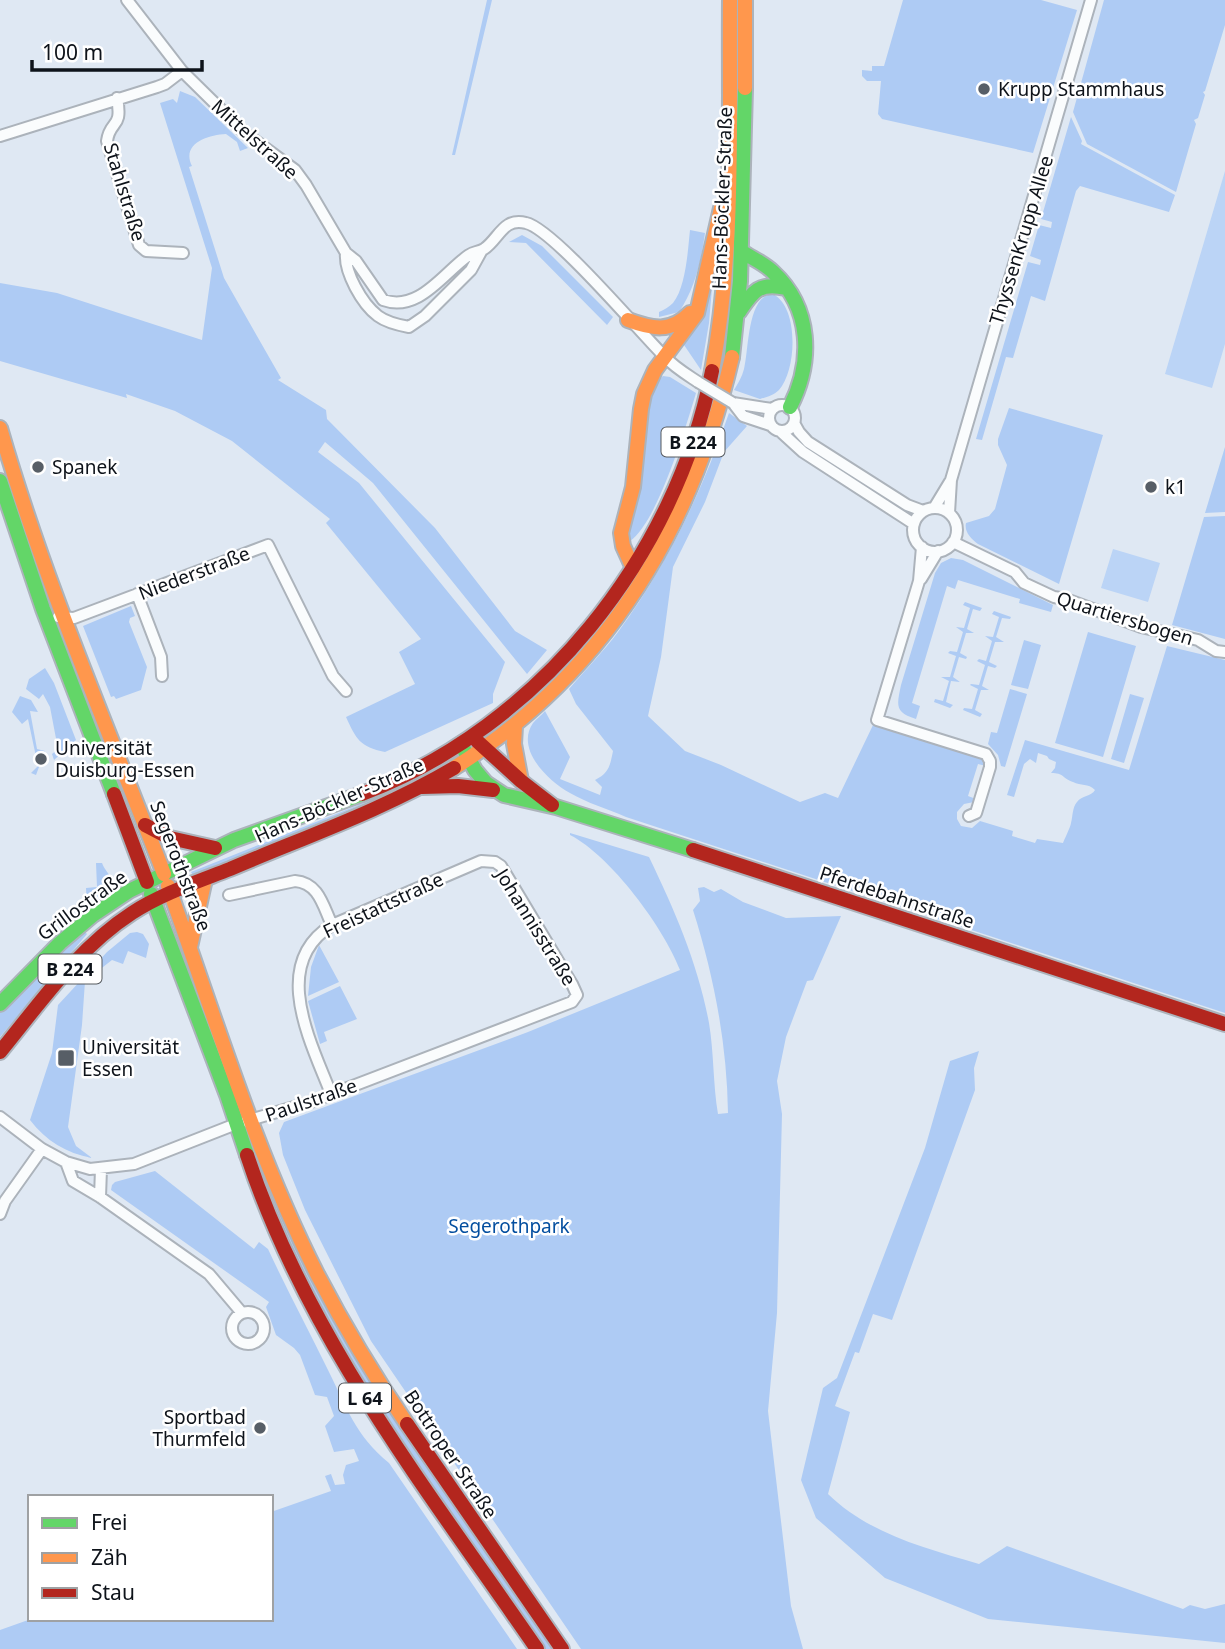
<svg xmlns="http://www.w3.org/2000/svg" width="1225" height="1649" viewBox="0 0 1225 1649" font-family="'Noto Sans',sans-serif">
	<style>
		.green { fill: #aecbf4 }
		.water { fill: #bbd4f6 }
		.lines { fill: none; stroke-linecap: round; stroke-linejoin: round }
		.street-casing { stroke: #acb3bb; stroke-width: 14 }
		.fast-casing { stroke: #acb3bb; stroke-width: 18 }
		.slow-casing { stroke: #acb3bb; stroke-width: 18 }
		.jam-casing { stroke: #acb3bb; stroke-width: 18 }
		.street { stroke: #fafcfd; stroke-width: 10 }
		.fast { stroke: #63d668; stroke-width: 14 }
		.slow { stroke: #ff974d; stroke-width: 14 }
		.jam { stroke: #b3261e; stroke-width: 14 }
		.street-bridge-casing { stroke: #acb3bb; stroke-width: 14; stroke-linecap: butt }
		.street-bridge { stroke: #fafcfd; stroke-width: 10 }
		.poi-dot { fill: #575e66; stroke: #fff; stroke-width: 2.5 }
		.labels { text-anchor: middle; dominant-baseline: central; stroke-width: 5; stroke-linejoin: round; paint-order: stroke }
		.shield { fill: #fff; stroke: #565a5f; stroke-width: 2 }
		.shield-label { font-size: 18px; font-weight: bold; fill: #0e131a }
		.poi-label { font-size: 19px; fill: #0e131a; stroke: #fff; text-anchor: start }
		.street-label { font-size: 19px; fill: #0e131a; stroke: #fff }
		.park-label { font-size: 19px; fill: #034e9f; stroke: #fff }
	</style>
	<rect width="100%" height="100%" fill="#dfe8f3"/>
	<!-- green -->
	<path class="green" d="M487,0H492L455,155H452Z
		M903,0H1041L1077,10L1033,153L882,119L878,114L881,81H867L862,76V70L872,71V66H884Z
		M1104,0H1225V25L1205,91L1203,92L1205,95L1198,118L1194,120L1196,124L1176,192L1087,144L1073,112Z
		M180,91L195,97L248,148L240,151L237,142L226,134C207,135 181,144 192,166L189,167L224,278L281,378L278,380L326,410L327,419L435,528L515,631L547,650L527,674L373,483L325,442L318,452L359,483L505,662L493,694V703L385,752C360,747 356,739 346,717L415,684L399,652L421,639L326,523L330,519L232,441L175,411L126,394L127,398L0,361V283L57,293L202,340L212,268L160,103L173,99L177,103Z
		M1071,117L1082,141L1081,144L1175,195L1169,212L1080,186L1076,191L1045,301L1031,296L1013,358L1006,357L982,440L976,439L1028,262L1040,265L1041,260L1030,256L1039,225L1051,228L1052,222L1041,219Z
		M690,230L705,233C701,262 695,288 679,312L659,317V312C664,310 669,307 673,303C686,287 688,249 690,230Z
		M522,235L542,246L613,317L607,325L526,243L509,242Z
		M714,264L709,323L701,370L682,342Z
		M773,294C799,307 797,370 779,390C774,395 767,397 760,399L734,390C738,383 742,377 744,369C749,350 747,295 773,294Z
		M663,376L670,377L696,393C686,427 657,523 630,541L626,532L646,413C649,400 652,384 663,376Z
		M1009,408L1103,435L1059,584L978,544C971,539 964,532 966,523L989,516L995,509L1007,465L998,445V439Z
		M729,413L747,426L724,452L705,502L673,567L661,657L648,716L685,751L721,765L800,802L825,793L838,798L874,723L982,757L986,762V766L978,764L968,796L976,799L974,802L964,804L957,812V819L961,826L972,828L980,821L1013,831L1012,836L1035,843L1037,839L1063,843C1064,840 1071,826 1071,823C1073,816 1072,808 1077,802C1082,795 1091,797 1095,790C1088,783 1081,786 1073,782C1062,778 1064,773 1051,773L1055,768L1056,762L1049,759L1047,756L1038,753L1036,763L1030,759L1024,764L1014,797L1007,795L1025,740L1129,770L1167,646L1225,660V1013L626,817C608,809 587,803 570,793C548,781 515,749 533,723C536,719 542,715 545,711L570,757L560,779L600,795L602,787L595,780C609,773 610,766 613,751L576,704L569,689C585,670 603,652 618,632C667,565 702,492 729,413Z
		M1225,447V512L1205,513Z
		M1225,516V639L1172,625L1204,517Z
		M951,558L963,560L1053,605L1051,612L1019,603L1020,599L958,580L955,589L947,586L912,703L920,706L916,719C894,712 897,705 901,685L935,573L941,563Z
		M965,602L982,608L980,611L973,609L967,629L974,633H966L960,653L967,657L966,659L959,657L953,677L960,682L951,681L946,702L953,705L950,708L934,702L935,699L943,701L949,681L941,677H950L956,656L948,653L950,651L957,652L963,632L956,627L964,628L970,608L963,605Z
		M131,606L135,616L130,618L129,622L147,667L141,690L116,699L114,696L111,697L83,626Z
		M994,611L1011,617L1010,619L1002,618L996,637L1004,642H995L989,662L997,666L995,668L988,666L982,686L989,690H981L975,710L982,714L980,717L963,710L964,708L972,709L978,689L970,685L971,684L979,685L985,665L977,661L979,659L986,661L992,641L985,636L993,637L999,617L992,614Z
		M1088,632L1136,646L1103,757L1055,743Z
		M1024,640L1041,645L1028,689L1011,685Z
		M45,668L54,683L76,740L54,760L52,754L58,749L50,707L43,694L39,699L26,689L29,679Z
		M1010,689L1027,694L1005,767L1001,766L998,755L988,744L991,732L997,733Z
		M1130,694L1144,698L1124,763L1111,759Z
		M20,696L31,700L38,712L30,711L37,749L45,751L36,775L31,773L38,766L28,719L22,724L12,712Z
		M446,760L449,763L406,786L193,876L191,872L356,806Z
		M570,833L649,857C675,911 698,964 709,1023C714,1053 713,1085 718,1114L728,1113C727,1044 714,976 693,910L700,901L698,888L704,887L714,892L721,889L743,902L786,918L841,916L813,980L807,981L786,1037L777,1081L782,1114L777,1313L768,1411L791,1606L803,1649H581L371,1341L305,1210L283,1155L279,1133L284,1122L528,1032L680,970C664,928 611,856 570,835Z
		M96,863H102C104,869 108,872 111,878C117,892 96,902 87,909L86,888L97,887Z
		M84,931L87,934L0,1037V1013L22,988Z
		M137,932L143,934L149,944L146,958L128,951L123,964L112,960L85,981L82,1025L68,1127L76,1146L92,1158C66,1153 46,1141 30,1120L52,1053L58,1005L107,952L130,933Z
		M319,945L339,982L308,996L311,967Z
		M340,986L357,1019L324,1032L327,1041L320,1044L308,1001Z
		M979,1051L974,1068L975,1090L892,1320L873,1314L859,1353L855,1352L835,1406L850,1412L828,1494C869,1534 925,1548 979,1564L1007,1546L1183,1609L1190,1605L1205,1609L1225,1604V1643L988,1619L885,1578L816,1518L801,1480L823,1388L837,1378L925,1148L950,1061Z
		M256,1155L287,1230L339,1328L554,1649H544C480,1558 414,1467 356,1372C314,1304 282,1231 252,1157Z
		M155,1171L254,1249L259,1242L268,1249C287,1290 308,1329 328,1370C347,1408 355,1435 389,1463L517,1649H0V1630L31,1619H271V1512L331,1491L325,1476L331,1474L335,1485L345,1484L343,1475L346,1465L359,1461L354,1449L334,1452L325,1426L334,1416L327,1397L315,1395L300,1355L294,1348L276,1335L266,1307L269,1302L111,1190L112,1185L115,1182Z"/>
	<!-- water -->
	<path class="water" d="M1225,171V344L1212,388L1165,374Z
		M1113,549L1160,563L1148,602L1101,588Z"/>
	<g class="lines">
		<!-- street casing -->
		<g class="street-casing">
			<path id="street" d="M127,0L182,71L245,133L295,170L306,185L346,253L356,261L383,300C419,313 444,272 469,255C473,252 479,252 484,249C499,239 503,217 526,223C553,229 639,331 664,356C674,367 686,374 698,382
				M117,98C123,130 110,119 107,141L139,245L146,251L183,253
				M0,136L157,87L165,84L182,71
				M346,253C344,272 362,304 378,316C386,322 398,325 409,327L425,316L471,270L482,250
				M733,403L743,416L770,425
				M733,403L772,409
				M769 418a13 13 0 1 1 26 0a13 13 0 1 1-26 0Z
				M794,423L799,432L808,442L907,505L923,511
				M780,431L803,452L914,524
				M934,508L951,480
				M913 530a22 22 0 1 1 44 0a22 22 0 1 1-44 0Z
				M949,513L951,480L1091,0
				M953,542L1015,572L1024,583L1054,597L1066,599L1141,627L1198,640L1216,651L1225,652
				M922,547L919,581L877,720L986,754L990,761V767L976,813L969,816
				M921,579L938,551
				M137,594L161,657L162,676
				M58,617L74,618L268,545L333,676L346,691
				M229,895L295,881C319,883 323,906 332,925
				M0,1117L42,1149L66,1162L90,1169L134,1164L236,1124L311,1102L572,1002L577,995L572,984L501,866L495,862L481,861L332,925C269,964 311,1042 331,1094
				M66,1162L73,1181L100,1197L209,1274L242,1313
				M100,1197L101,1169
				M0,1214L5,1201L42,1149
				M232 1328a16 16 0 1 1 32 0a16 16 0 1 1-32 0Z"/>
		</g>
		<!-- fast casing -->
		<g class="fast-casing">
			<path id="fast" d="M741,251C751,258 764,263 773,272C812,308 813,362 790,407
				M739,312C753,291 759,282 786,288
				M732,357L740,281L745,88
				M0,481L43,609L114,794
				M461,744L475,770L486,783L504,795L556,807L693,850
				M151,894L227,1095L247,1155
				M0,1004L60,943L93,915L129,891L234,840L362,794"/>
		</g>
		<!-- slow casing -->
		<g class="slow-casing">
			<path id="slow" d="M745,88V0
				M628,320C652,329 671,333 690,313
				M712,371C735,249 729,124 730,0
				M0,428C44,581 107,726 164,874
				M633,568L623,546L621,533L633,487L641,409L644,394L655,370L697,313L721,208
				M515,726L514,744L521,781
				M454,768C605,673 692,529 732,357
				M168,886C214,1014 255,1152 317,1274C344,1326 374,1376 407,1424
				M190,947L205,879"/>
		</g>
		<!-- jam casing -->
		<g class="jam-casing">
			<path id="jam" d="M477,741L521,781L552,805
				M422,787L458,786L493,790
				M114,794L147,882
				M362,794C540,727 676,556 712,371
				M145,825L170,838L215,848
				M693,850L1225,1024
				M0,1052C40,1003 78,948 132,913C161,894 197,882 230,869C305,837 383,810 454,768
				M247,1155C307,1338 429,1492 537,1649
				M407,1424L562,1649"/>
		</g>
		<!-- street -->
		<use href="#street" class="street"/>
		<!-- fast -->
		<use href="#fast" class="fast"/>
		<!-- slow -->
		<use href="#slow" class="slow"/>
		<!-- jam -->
		<use href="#jam" class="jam"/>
		<!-- street-bridge casing -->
		<g class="street-bridge-casing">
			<path id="street-bridge" d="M698,382L733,403"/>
		</g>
		<!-- street-bridge -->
		<use href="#street-bridge" class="street-bridge"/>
	</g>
	<!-- markers -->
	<g class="poi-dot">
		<circle cx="984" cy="89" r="7"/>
		<circle cx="38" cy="467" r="7"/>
		<circle cx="1151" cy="487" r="7"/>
		<circle cx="41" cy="759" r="7"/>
		<rect x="57" y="1049" width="18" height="18" rx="3.5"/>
		<circle cx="260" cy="1428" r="7"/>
	</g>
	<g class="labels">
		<!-- shield labels -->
		<g class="shield">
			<rect x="661.5" y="427.5" width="63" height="29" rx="5"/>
			<rect x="38.5" y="954.5" width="63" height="29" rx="5"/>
			<rect x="339" y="1383.5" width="52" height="29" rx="5"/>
		</g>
		<g class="shield-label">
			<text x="693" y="442">B 224</text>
			<text x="70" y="969">B 224</text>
			<text x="365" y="1398">L 64</text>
		</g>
		<!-- poi labels -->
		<g class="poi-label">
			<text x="998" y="89">Krupp Stammhaus</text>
			<text x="52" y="467">Spanek</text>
			<text x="1165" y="487">k1</text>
			<text x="55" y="748">Universität<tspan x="55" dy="22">Duisburg-Essen</tspan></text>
			<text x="82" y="1047">Universität<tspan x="82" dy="22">Essen</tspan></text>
			<text x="246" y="1417" text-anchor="end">Sportbad<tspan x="246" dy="22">Thurmfeld</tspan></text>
		</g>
		<!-- street labels -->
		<g class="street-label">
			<text transform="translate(255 139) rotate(42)">Mittelstraße</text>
			<text transform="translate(125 192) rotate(73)">Stahlstraße</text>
			<text transform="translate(722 198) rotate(-88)">Hans-Böckler-Straße</text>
			<text transform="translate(1021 240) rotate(-73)">ThyssenKrupp Allee</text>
			<text transform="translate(194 573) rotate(-21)">Niederstraße</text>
			<text transform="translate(1125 618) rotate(17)">Quartiersbogen</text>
			<text transform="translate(339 800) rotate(-24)">Hans-Böckler-Straße</text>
			<text transform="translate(181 866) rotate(69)">Segerothstraße</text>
			<text transform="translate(897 897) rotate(18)">Pferdebahnstraße</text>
			<text transform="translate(82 905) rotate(-36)">Grillostraße</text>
			<text transform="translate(383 905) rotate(-25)">Freistattstraße</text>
			<text transform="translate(536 927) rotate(58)">Johannisstraße</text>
			<text transform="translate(311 1100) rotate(-19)">Paulstraße</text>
			<text transform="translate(451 1454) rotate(56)">Bottroper Straße</text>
		</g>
		<!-- park labels -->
		<g class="park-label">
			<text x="509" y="1226">Segerothpark</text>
		</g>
	</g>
	<!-- legend -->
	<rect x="28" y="1495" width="245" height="126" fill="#ffffff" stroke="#9fa1a3" stroke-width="2"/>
	<rect x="42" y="1518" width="35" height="10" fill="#63d668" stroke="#9fa1a3" stroke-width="2"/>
	<text x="91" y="1530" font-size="21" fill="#0e131a">Frei</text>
	<rect x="42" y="1553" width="35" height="10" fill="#ff974d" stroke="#9fa1a3" stroke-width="2"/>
	<text x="91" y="1565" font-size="21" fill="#0e131a">Zäh</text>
	<rect x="42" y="1588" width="35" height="10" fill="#b3261e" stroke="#9fa1a3" stroke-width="2"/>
	<text x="91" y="1600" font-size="21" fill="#0e131a">Stau</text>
	<!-- scale -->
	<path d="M32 60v10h170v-10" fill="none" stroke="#0e131a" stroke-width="3.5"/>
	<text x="42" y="60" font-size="21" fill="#0e131a" stroke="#ffffff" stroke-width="5" paint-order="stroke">100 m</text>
</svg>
